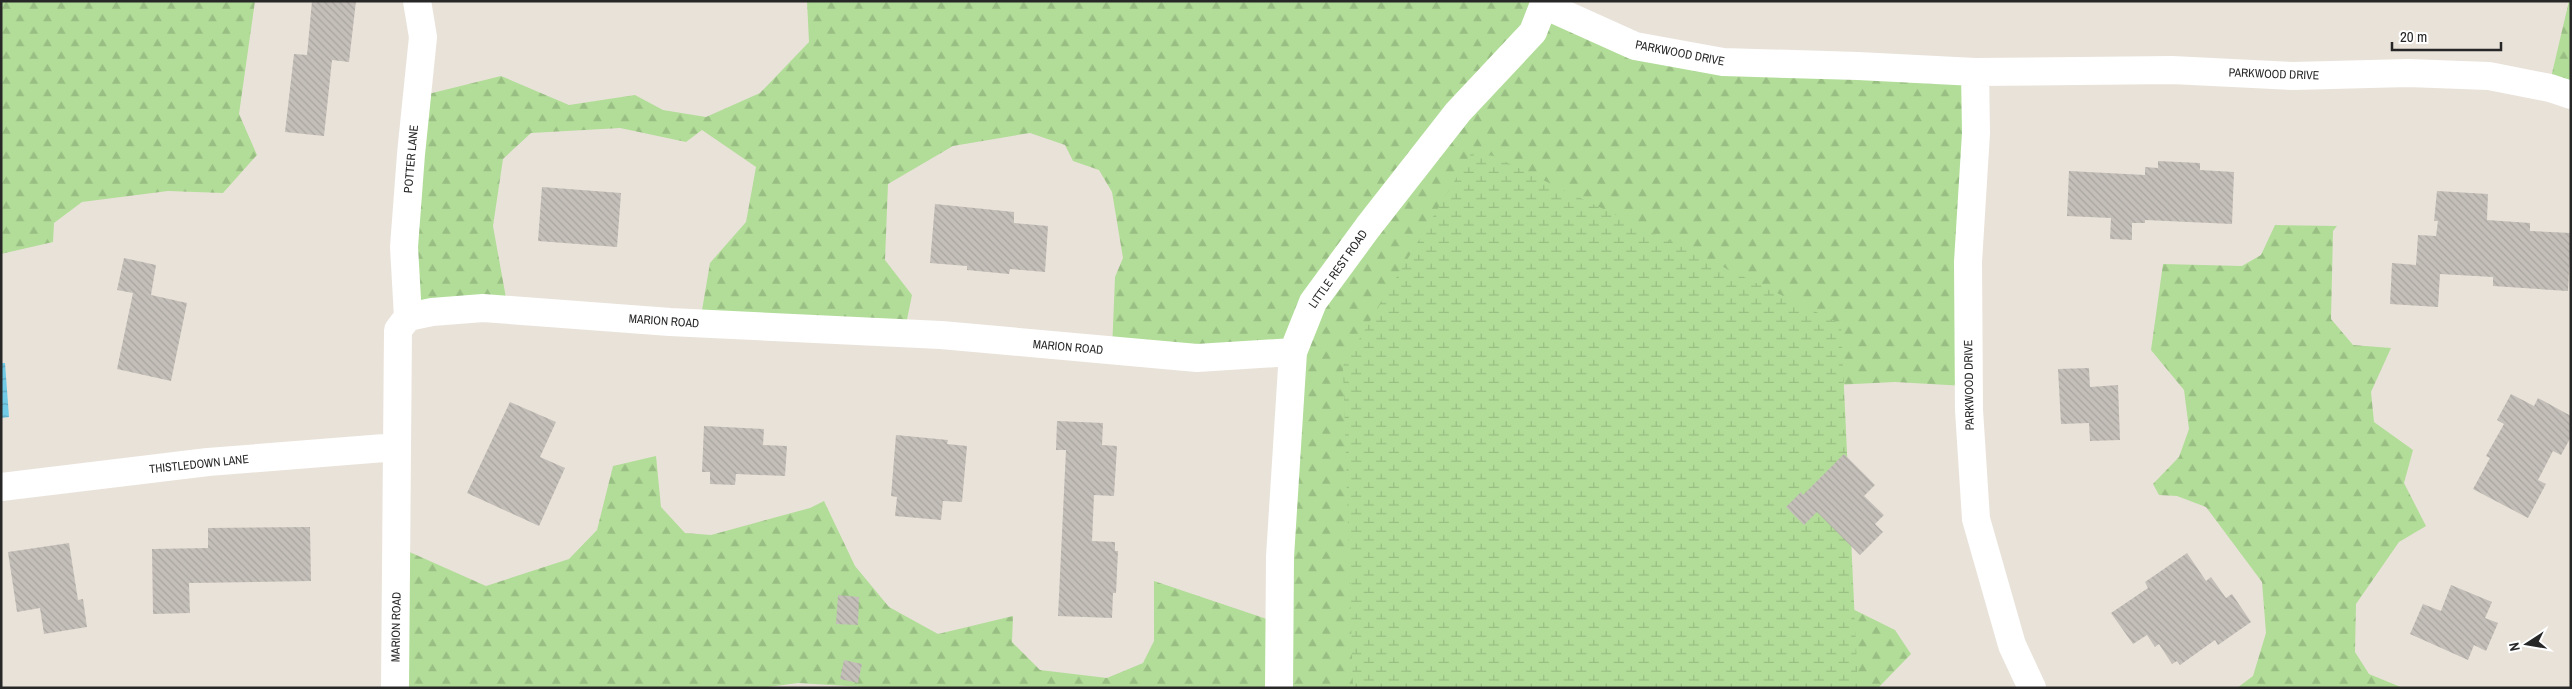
<svg xmlns="http://www.w3.org/2000/svg" width="2572" height="689" viewBox="0 0 2572 689" font-family="'Archivo Narrow',sans-serif">
	<style>
		.forest { fill: url(#forest-firs) }
		.wetland { fill: url(#wetland-marsh) }
		.water { fill: url(#water-waves) }
		.building { fill: url(#building-back-hatch) }
		.lines { fill: none; stroke-linecap: round; stroke-linejoin: round }
		.minor { stroke: #fff; stroke-width: 28 }
		.labels { text-anchor: middle; dominant-baseline: central; stroke-width: 5; stroke-linejoin: round; paint-order: stroke }
		.street-label { font-size: 12px; fill: #272727; stroke: #fff }
	</style>
	<defs>
		<pattern id="forest-firs" width="22" height="20" patternUnits="userSpaceOnUse" patternTransform="scale(1.25)"><rect width="22" height="20" fill="#b2dd98"/><path d="M5 1l3.5 6h-7zM16 11l3.5 6h-7z" fill="#99be83"/></pattern>
		<pattern id="wetland-marsh" width="20" height="14" patternUnits="userSpaceOnUse" patternTransform="scale(1.25)"><rect width="20" height="14" fill="#b2dd98"/><path d="M1 5h8M5 5V1M11 12h8M15 12V8" fill="none" stroke="#99be83"/></pattern>
		<pattern id="water-waves" width="16" height="10" patternUnits="userSpaceOnUse" patternTransform="scale(1.25)"><rect width="16" height="10" fill="#71cae6"/><path d="M0 5q4-4 8 0t8 0" fill="none" stroke="#5da4ba"/></pattern>
		<pattern id="building-back-hatch" width="6" height="6" patternUnits="userSpaceOnUse" patternTransform="scale(1.25)"><rect width="6" height="6" fill="#c4bfb9"/><path d="M-1 5l2 2M0 0l6 6M5-1l2 2" fill="none" stroke="#a8a49f"/></pattern>
	</defs>
	<rect width="100%" height="100%" fill="#e9e2d9"/>
	<!-- forest -->
	<path class="forest" d="M1,1H255L239,114L257,155L223,193L168,191L82,202L54,223L53,242L1,254Z
		M807,1H1546L1633,50L1972,79L1965,386L1895,382L1834,385L1790,578L1895,630L1911,654L1878,688H879L798,683L760,688H396V546L486,586L569,559L597,530L613,466L656,456L661,507L685,533L711,535L810,508L824,501L855,566L889,607L938,634L1013,616L1012,642L1040,670L1107,678L1143,663L1154,641V581L1273,621L1290,365L1112,350L1115,277L1123,258L1112,192L1099,170L1073,161L1065,145L1030,133L953,146L888,184L885,260L912,295L904,334L700,322L710,263L746,222L756,167L702,130L686,142L620,128L531,133L503,159L493,226L508,309L405,318L416,97L501,76L569,105L635,95L663,110L706,117L760,93L809,42Z
		M2569,1H2571V95L2549,86Z
		M2275,225L2337,226L2333,231L2331,319L2353,345L2391,348L2371,392L2374,422L2413,450L2404,483L2426,526L2399,542L2356,604L2355,652L2369,674L2403,688H2237L2253,676L2266,633L2262,582L2206,507L2177,496L2159,495L2153,484L2179,457L2189,429L2184,390L2151,350L2163,264L2242,266L2261,255Z"/>
	<!-- wetland -->
	<path class="wetland" d="M1475,147L1841,324L1858,688H1353L1343,366Z"/>
	<!-- water -->
	<path class="water" d="M1,363H5L9,417L1,418Z"/>
	<!-- building -->
	<path class="building" d="M312,1H356L349,62L332,60L324,136L285,132L294,54L307,55Z
		M2158,161L2200,163V170L2234,172L2232,224L2145,220V223H2132V240L2110,239L2111,218L2067,216L2069,171L2145,175V167L2158,168Z
		M542,187L621,193L617,247L538,241Z
		M2437,191L2488,194L2487,220L2530,223V231L2571,233L2568,291L2493,286V277L2440,274L2438,307L2390,304L2392,263L2416,265L2418,235L2436,236L2438,221H2434Z
		M935,204L1014,212V223L1048,226L1045,272L1010,269L1009,274L967,270V266L930,263Z
		M124,258L156,265L151,295L187,303L171,381L117,369L133,293L117,290Z
		M2089,368L2090,387L2118,385L2120,440L2090,441L2089,423L2061,424L2058,369Z
		M2511,394L2534,406L2538,398L2571,416V437L2561,455L2553,451L2538,480L2546,484L2528,518L2473,489L2490,458L2486,456L2504,424L2497,420Z
		M510,402L556,422L540,457L565,468L539,526L467,493Z
		M1057,421L1103,423L1102,445L1117,446L1114,496L1094,495L1092,541L1115,542V551H1118L1116,593H1113L1112,618L1058,616L1066,450H1056Z
		M704,426L764,429L763,445L787,446L785,476L736,474L735,485L710,484V472H702Z
		M896,435L948,440L947,444L967,446L962,502L943,501L941,520L895,516L897,497L891,496Z
		M1844,454L1875,485L1864,496L1884,515L1875,524L1883,532L1860,555L1817,512L1804,525L1786,507L1801,492L1803,495Z
		M310,527L311,581L189,583L190,613L153,614L152,549L208,548V528Z
		M69,543L78,600L83,599L87,627L44,634L40,608L17,612L8,552Z
		M2187,553L2206,581L2211,577L2226,598L2232,594L2251,622L2218,645L2215,640L2180,665L2177,661L2172,664L2159,644L2155,647L2147,635L2133,644L2111,613L2148,588L2145,582Z
		M2451,585L2492,602L2485,618L2498,623L2486,651L2474,645L2468,660L2410,634L2423,604L2441,611Z
		M838,595L859,597L858,625L836,624Z
		M844,660L862,664L858,683L840,679Z"/>
	<g class="lines">
		<!-- minor -->
		<path class="minor" d="M1544,5L1635,46L1723,62L1858,66L1975,72L2172,70L2293,76L2408,73L2489,76L2550,88L2571,95
			M1975,72L1976,133L1968,262L1969,410L1976,519L2012,645L2032,688
			M408,317L404,247L411,154L423,37L417,1
			M1,487L208,462L397,447
			M395,688L398,330L408,317L432,312L483,308L670,322L941,335L1197,358L1293,352
			M1279,688L1280,557L1293,352L1313,302L1368,227L1458,112L1533,32L1545,1"/>
	</g>
	<g class="labels">
		<!-- street labels -->
		<g class="street-label">
			<text transform="translate(1680 53) rotate(11)">PARKWOOD DRIVE</text>
			<text transform="translate(2274 74) rotate(2)">PARKWOOD DRIVE</text>
			<text transform="translate(411 159) rotate(-85)">POTTER LANE</text>
			<text transform="translate(1338 269) rotate(-55)">LITTLE REST ROAD</text>
			<text transform="translate(664 321) rotate(4)">MARION ROAD</text>
			<text transform="translate(1068 347) rotate(5)">MARION ROAD</text>
			<text transform="translate(1969 385) rotate(-91)">PARKWOOD DRIVE</text>
			<text transform="translate(199 464) rotate(-6)">THISTLEDOWN LANE</text>
			<text transform="translate(396 627) rotate(-89)">MARION ROAD</text>
		</g>
	</g>
	<!-- border -->
	<rect width="2572" height="689" fill="none" stroke="#272727" stroke-width="5"/>
	<!-- north arrow -->
	<g transform="translate(2527 644) rotate(258)" stroke="#ffffff" stroke-width="4" paint-order="stroke">
	<path d="M0-4L9 19L0 12L-9 19Z" fill="#272727"/>
	<text y="-8" font-size="14" font-weight="bold" text-anchor="middle" fill="#272727">N</text>
	</g>
	<!-- scale -->
	<path d="M2392 42v8h109v-8" fill="none" stroke="#272727" stroke-width="2.5"/>
	<text x="2400" y="42" font-size="15" fill="#272727" stroke="#ffffff" stroke-width="4" paint-order="stroke">20 m</text>
</svg>
